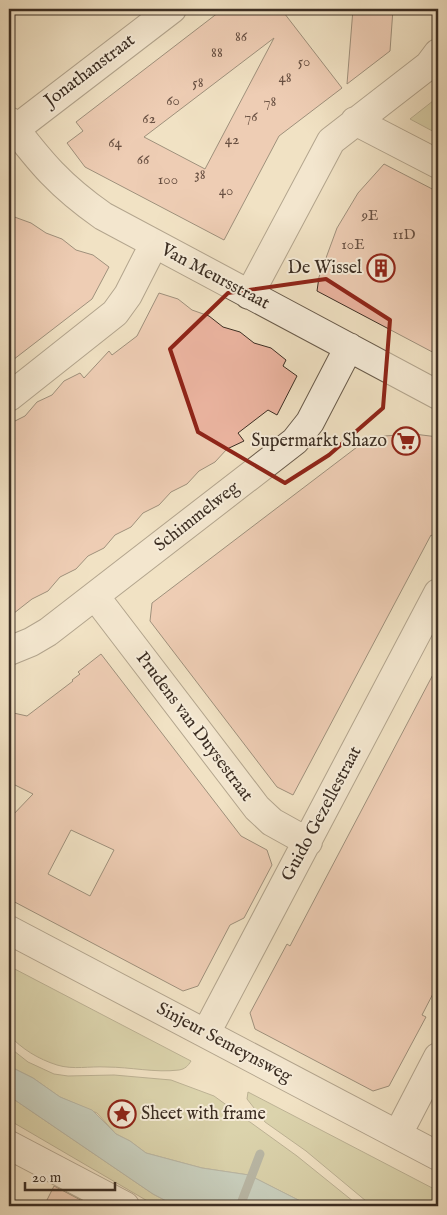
<svg xmlns="http://www.w3.org/2000/svg" width="447" height="1215" viewBox="0 0 447 1215" font-family="'IM FELL English',serif">
	<style>
		.green { fill: #c1c18f; stroke: #7e7859 }
		.water { fill: #9cbcbb; stroke: #76837e }
		.lines { fill: none; stroke-linecap: round; stroke-linejoin: round }
		.stream { stroke: #76837e; stroke-width: 9 }
		.building { fill: #ebb4a0; stroke: #3c2e23; fill-rule: evenodd }
		.minor-casing { stroke: #695b4b; stroke-width: 30 }
		.minor { stroke: #f6ecd9; stroke-width: 28 }
		.marked { fill: none; stroke: #8f2418; stroke-width: 4; stroke-linejoin: round }
		.labels { text-anchor: middle; dominant-baseline: central; stroke-width: 4; stroke-linejoin: round; paint-order: stroke }
		.number-label { font-size: 15px; fill: #685042 }
		.street-label { font-size: 18px; fill: #3c2e23; stroke: #f6ecd9 }
		.poi-label { font-size: 18px; fill: #3c2e23; stroke: #f6ecd9; text-anchor: end }
	</style>
	<rect width="100%" height="100%" fill="#f1e2c4"/>
	<filter id="stains"><feTurbulence type="fractalNoise" baseFrequency=".004" numOctaves="4"/><feColorMatrix values="0 0 0 0 .2 0 0 0 0 .09 0 0 0 0 .02 0 0 0 .5 -.17"/></filter>
	<radialGradient id="worn" r=".72"><stop offset=".6" stop-color="#630" stop-opacity="0"/><stop offset="1" stop-color="#630" stop-opacity=".3"/></radialGradient>
	<!-- green -->
	<path class="green" d="M438,97V134L410,119Z
		M9,966L191,1061C188,1066 185,1069 179,1070C155,1073 131,1067 106,1067C90,1066 73,1070 57,1065C38,1059 22,1049 9,1035Z
		M9,1047L28,1062L54,1074L68,1076L114,1075L171,1080L214,1096L297,1156L359,1206H310L249,1175L202,1168L146,1153L130,1141L116,1134L97,1113L60,1097L33,1078L9,1066Z
		M248,1092L438,1191V1206H372L306,1151L265,1122L247,1099Z
		M9,1096L153,1194L176,1206H156L9,1120Z"/>
	<!-- water -->
	<path class="water" d="M9,1066L33,1078L60,1097L92,1110L116,1134L130,1141L146,1153L202,1168L249,1175L310,1206H176L153,1194L9,1096Z"/>
	<g class="lines">
		<!-- stream -->
		<path class="stream" d="M240,1206L260,1154"/>
	</g>
	<!-- building -->
	<path class="building" d="M223,9H281L342,88L279,136L224,240L85,167L67,143L83,131L76,122ZM274,38L205,169L144,137Z
		M353,9H393L390,51L347,84Z
		M384,164L438,192V355L317,291L319,277L337,228L358,193Z
		M9,215L31,223L46,233L62,239L76,250L93,255L109,267L92,299L9,363V309L14,305L9,298Z
		M159,293L178,299L192,310L209,316L223,327L240,332L254,343L271,348L286,360L283,366L297,376L277,415L268,410L238,433L244,441L227,449L215,462L199,471L187,484L171,492L159,505L143,513L131,527L115,535L104,548L88,556L76,569L60,577L48,591L32,599L9,617V424L25,416L37,402L52,395L64,381L80,373L84,378L109,351L112,355L137,336Z
		M414,434L438,437V540L431,535L293,795L277,787L150,621L152,603L361,444L384,436Z
		M101,654L241,836L267,850L272,865L244,918L230,925L198,986L183,991L9,899V819L33,794L9,782V712L27,716L73,681L72,680L80,674L78,672ZM71,830L114,850L90,896L48,874Z
		M438,665V984L422,1015L426,1017L389,1086L373,1091L255,1029L250,1013L287,944L290,946Z
		M54,1186L92,1206H44Z"/>
	<g class="lines">
		<!-- minor casing -->
		<g class="minor-casing">
			<path id="minor" d="M9,121C40,162 60,186 103,216L438,395
				M355,121L438,164
				M9,134L172,9
				M249,295L331,141L429,65L438,53
				M9,397L115,313L128,295L154,244
				M95,596L257,808L272,822L308,842
				M9,651L31,642L48,632L295,441L310,422L349,347
				M9,930L438,1156
				M206,1033L438,593
				M398,1134L438,1057
				M9,1145L125,1206"/>
		</g>
		<!-- minor -->
		<use href="#minor" class="minor"/>
	</g>
	<!-- marked area -->
	<path d="M0 0H447V1215H0ZM326,279L390,320L383,408L329,455L285,483L198,432L170,349L228,293Z" fill="#f1e2c4" fill-opacity=".55" fill-rule="evenodd"/>
	<path class="marked" d="M326,279L390,320L383,408L329,455L285,483L198,432L170,349L228,293Z"/>
	<!-- icons -->
	<defs>
		<g id="building-ring" transform="scale(1.4375)"><circle r="9.5" fill="#f6ecd9" stroke="#8f2418" stroke-width="1.5"/><path d="M-4-6H4V6H1V3H-1V6H-4ZM-2.5-4.3h1.7v1.8h-1.7ZM.8-4.3h1.7v1.8H.8ZM-2.5-1h1.7V.8h-1.7ZM.8-1h1.7V.8H.8Z" fill="#8f2418"/></g>
		<g id="supermarket-ring" transform="scale(1.4375)"><circle r="9.5" fill="#f6ecd9" stroke="#8f2418" stroke-width="1.5"/><path d="M-6-5.5h2.5l.6 2H6L4.5 2H-2.5L-4.4-4H-6ZM-1.5 3.2a1.3 1.3 0 1 0 .1 0ZM3 3.2a1.3 1.3 0 1 0 .1 0Z" fill="#8f2418"/></g>
		<g id="sight-ring" transform="scale(1.4375)"><circle r="9.5" fill="#f6ecd9" stroke="#8f2418" stroke-width="1.5"/><path d="M0-6L1.8-2.2L6-1.7L2.9 1.2L3.7 5.4L0 3.3L-3.7 5.4L-2.9 1.2L-6-1.7L-1.8-2.2Z" fill="#8f2418"/></g>
	</defs>
	<g fill-rule="evenodd">
		<use href="#building-ring" x="381" y="268"/>
		<use href="#supermarket-ring" x="406" y="441"/>
		<use href="#sight-ring" x="122" y="1114"/>
	</g>
	<g class="labels">
		<!-- number labels -->
		<g class="number-label">
			<text x="241" y="36">86</text>
			<text x="217" y="52">88</text>
			<text x="304" y="61">50</text>
			<text x="285" y="77">48</text>
			<text x="198" y="82">58</text>
			<text x="173" y="100">60</text>
			<text x="270" y="101">78</text>
			<text x="251" y="116">76</text>
			<text x="149" y="118">62</text>
			<text x="232" y="139">42</text>
			<text x="115" y="142">64</text>
			<text x="143" y="159">66</text>
			<text x="200" y="174">38</text>
			<text x="168" y="179">100</text>
			<text x="226" y="190">40</text>
			<text x="370" y="215">9E</text>
			<text x="404" y="234">11D</text>
			<text x="353" y="244">10E</text>
		</g>
		<!-- street labels -->
		<g class="street-label">
			<text transform="translate(90 71) rotate(-37)">Jonathanstraat</text>
			<text transform="translate(215 277) rotate(28)">Van Meursstraat</text>
			<text transform="translate(197 517) rotate(-38)">Schimmelweg</text>
			<text transform="translate(194 727) rotate(53)">Prudens van Duysestraat</text>
			<text transform="translate(322 814) rotate(-62)">Guido Gezellestraat</text>
			<text transform="translate(224 1043) rotate(28)">Sinjeur Semeynsweg</text>
		</g>
		<!-- poi labels -->
		<g class="poi-label">
			<text x="362" y="268">De Wissel</text>
			<text x="387" y="441">Supermarkt Shazo</text>
			<text x="141" y="1114" text-anchor="start">Sheet with frame</text>
		</g>
	</g>
	<!-- margin -->
	<rect width="447" height="1215" fill="none" stroke="#f1e2c4" stroke-width="30"/>
	<rect x="10" y="10" width="427" height="1195" fill="none" stroke="#3c2e23" stroke-width="2.5"/>
	<rect x="15" y="15" width="417" height="1185" fill="none" stroke="#3c2e23"/>
	<!-- scale -->
	<path d="M25 1182v8h90v-8" fill="none" stroke="#3c2e23" stroke-width="2.5"/>
	<text x="32" y="1182" font-size="15" fill="#3c2e23" stroke="#f6ecd9" stroke-width="4" paint-order="stroke">20 m</text>
	<rect width="100%" height="100%" filter="url(#stains)"/>
	<rect width="100%" height="100%" fill="url(#worn)"/>
</svg>
